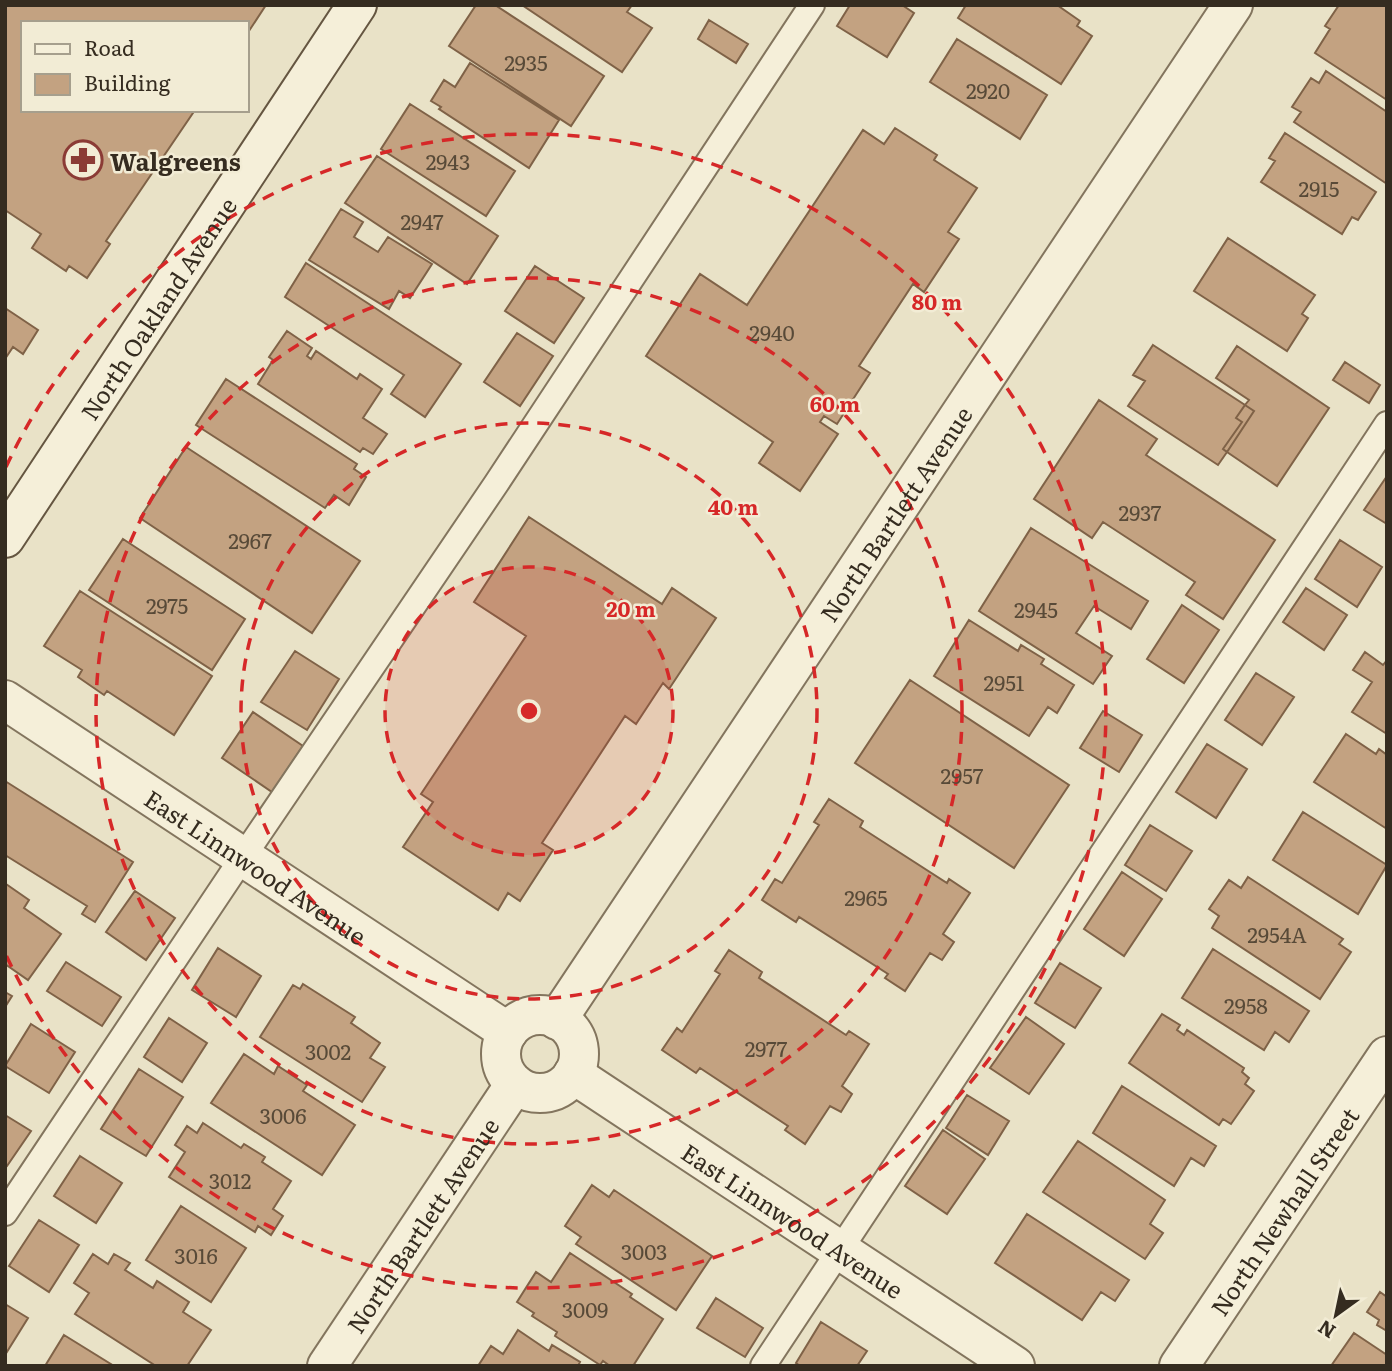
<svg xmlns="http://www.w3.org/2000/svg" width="1392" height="1371" viewBox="0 0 1392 1371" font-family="Literata,serif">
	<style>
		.building { fill: #c3a281; stroke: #7f6247; stroke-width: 2 }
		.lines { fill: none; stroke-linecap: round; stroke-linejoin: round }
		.lane-casing { stroke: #83755e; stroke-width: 28 }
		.street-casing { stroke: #83755e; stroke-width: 42 }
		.secondary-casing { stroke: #655641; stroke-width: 42 }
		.lane { stroke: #f5efd9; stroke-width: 24 }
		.street { stroke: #f5efd9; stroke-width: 38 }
		.secondary { stroke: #f5efd9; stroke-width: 38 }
		.ring { fill: none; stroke: #d62828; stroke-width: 3.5; stroke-dasharray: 12 9 }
		.labels { text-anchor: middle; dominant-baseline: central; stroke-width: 5; stroke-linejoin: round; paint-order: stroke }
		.number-label { font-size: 21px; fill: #584a38 }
		.poi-label { font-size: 24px; font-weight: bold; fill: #352c20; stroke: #f2ecd5; text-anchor: start }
		.street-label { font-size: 24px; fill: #352c20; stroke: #f2ecd5 }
		.centre { fill: #d62828; stroke: #f2ecd5; stroke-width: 3.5 }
		.ring-label { font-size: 21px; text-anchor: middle; font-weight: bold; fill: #d62828; stroke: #f2ecd5; stroke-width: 5; stroke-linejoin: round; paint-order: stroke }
	</style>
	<rect width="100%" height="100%" fill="#e9e2c7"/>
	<!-- building -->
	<path class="building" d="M5,5H266L247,34V23H23V110H195L106,241L110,244L87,278L69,266L66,271L32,248L41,234L5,210Z
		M476,5H495L604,76L571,126L449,46Z
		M522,5H632L627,12L652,28L622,72Z
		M850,5H902L914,13L887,57L837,26Z
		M966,5H1057L1080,21L1077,26L1092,36L1061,84L958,18Z
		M1339,5H1387V100L1315,53L1330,29L1325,26Z
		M709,20L748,44L736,63L698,39Z
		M957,39L1047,95L1020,139L930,82Z
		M470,63L559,120L529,168L439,109L441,107L431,101L444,80L455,87Z
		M1326,71L1387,112V184L1294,122L1301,112L1292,107L1311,78L1319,83Z
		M410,104L515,171L486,216L381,149Z
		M895,128L937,155L934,160L977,188L948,232L959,239L924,292L913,284L859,366L870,373L837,424L824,416L820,422L838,434L800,491L759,463L773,442L646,356L700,274L747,305L863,130L884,144Z
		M1285,133L1376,192L1358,220L1352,217L1342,234L1261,182L1275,161L1269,158Z
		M377,156L498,236L467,284L345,203Z
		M341,209L363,222L354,237L378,252L388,237L432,264L410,298L399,291L389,309L309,260Z
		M1228,238L1315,295L1302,314L1308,318L1287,351L1194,291Z
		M306,263L461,364L425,417L391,394L404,375L285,297Z
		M535,266L584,298L554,343L505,311Z
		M5,308L38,330L23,354L13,347L5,359Z
		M287,331L312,348L307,356L311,359L316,351L357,379L360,374L382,389L363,418L387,434L373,454L363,448L360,452L258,384L273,360L269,357Z
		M517,333L553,356L520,406L484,382Z
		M1153,345L1245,405L1236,418L1242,422L1223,449L1227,452L1218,465L1128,406L1145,381L1133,375Z
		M1237,346L1329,408L1277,486L1227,452L1254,411L1245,405L1249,400L1216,378Z
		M1345,362L1380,385L1369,403L1333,380Z
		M226,379L357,464L354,469L366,477L349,505L334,495L325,508L196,425Z
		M1099,400L1157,439L1146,455L1275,540L1223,619L1186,595L1195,582L1103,522L1092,538L1034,499Z
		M1245,405L1254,411L1227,452L1223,449L1242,422L1236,418Z
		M186,447L360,561L312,633L140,518Z
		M1387,476V524L1364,510Z
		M529,517L662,604L672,588L716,618L669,689L663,683L636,724L625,716L542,843L553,850L520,901L508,893L498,910L403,847L433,802L421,794L526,636L474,602Z
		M1031,528L1148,601L1131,629L1094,606L1076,633L1112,656L1093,684L979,611Z
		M123,539L245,619L212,670L89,590Z
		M1340,540L1382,567L1357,607L1315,579Z
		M1306,588L1347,615L1324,650L1283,622Z
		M80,591L212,676L174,735L107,691L104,695L78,677L82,670L44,646Z
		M1182,605L1219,630L1184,683L1147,659Z
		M969,620L1018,651L1021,645L1044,659L1041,664L1074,685L1057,713L1048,707L1029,736L934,676Z
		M295,651L339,679L307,730L261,702Z
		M1365,652L1383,665L1387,660V734L1352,712L1372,682L1353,670Z
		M1256,673L1294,697L1262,745L1225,720Z
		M910,680L1069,785L1014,868L855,763Z
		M1103,711L1142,735L1119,772L1080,748Z
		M253,712L303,746L272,792L222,758Z
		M1346,734L1376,754L1379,749L1387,755V829L1314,782Z
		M1207,744L1247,769L1216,818L1176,792Z
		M5,781L133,862L95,922L82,914L87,906L5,855Z
		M829,799L863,821L860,827L947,883L949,879L970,893L943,934L954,942L942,960L930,953L905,991L885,978L888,974L799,917L796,922L762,900L775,879L782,883L819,825L814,822Z
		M1303,812L1387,865L1358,914L1273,860Z
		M1150,825L1192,851L1166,891L1125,865Z
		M1122,872L1162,899L1124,956L1084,929Z
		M1248,877L1343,939L1339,944L1351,952L1320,999L1212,928L1219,916L1209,909L1229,880L1241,888Z
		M6,884L29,900L24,908L61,934L28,980L5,964Z
		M135,891L175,918L146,960L106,932Z
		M218,948L261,976L236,1017L192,990Z
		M1213,949L1309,1011L1289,1042L1275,1032L1264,1050L1182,998Z
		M729,950L762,972L759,978L846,1035L849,1031L869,1044L842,1086L852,1094L841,1112L830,1106L805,1144L785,1130L788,1126L700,1068L696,1073L662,1050L677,1028L682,1032L720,974L715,971Z
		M66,962L121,997L102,1026L47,991Z
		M1060,963L1101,988L1075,1028L1035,1003Z
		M303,984L355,1017L351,1023L380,1043L370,1058L385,1067L362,1102L260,1037L293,985L300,989Z
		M5,992L12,996L5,1007Z
		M1162,1014L1180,1025L1177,1030L1184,1035L1187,1030L1244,1068L1242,1072L1249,1078L1245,1084L1254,1091L1231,1124L1223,1119L1219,1125L1129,1063Z
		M1026,1017L1064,1044L1029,1094L990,1068Z
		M169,1018L207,1043L182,1082L144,1057Z
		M31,1024L75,1052L49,1093L5,1066Z
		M244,1054L274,1074L278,1066L307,1085L303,1091L355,1125L322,1175L211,1103Z
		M139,1069L183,1097L146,1156L101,1129Z
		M1122,1086L1216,1146L1204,1166L1191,1158L1174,1186L1093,1133Z
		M967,1095L1009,1121L988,1155L946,1128Z
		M5,1115L31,1131L7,1166L5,1165Z
		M203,1123L241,1148L244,1144L265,1157L262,1162L291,1181L273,1209L283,1216L271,1235L258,1226L255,1232L169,1177L185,1152L175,1145L187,1126L197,1133Z
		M943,1130L985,1159L947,1214L905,1186Z
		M1078,1141L1165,1200L1150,1224L1163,1233L1145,1259L1043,1192Z
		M80,1156L122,1183L96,1223L54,1196Z
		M592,1185L609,1197L614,1190L712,1256L676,1310L576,1244L581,1237L565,1226Z
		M181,1206L246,1248L211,1302L146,1260Z
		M1027,1214L1129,1280L1115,1301L1101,1292L1082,1320L995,1263Z
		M39,1220L79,1245L49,1292L9,1266Z
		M570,1253L632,1294L630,1297L663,1319L633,1366H610L603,1361L600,1365L555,1336L557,1332L532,1316L534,1313L517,1302L536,1272L551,1282Z
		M93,1254L108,1264L114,1254L130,1263L125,1270L153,1288L157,1281L189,1302L183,1312L211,1330L187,1366H156L75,1314L89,1293L74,1283Z
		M1380,1292L1387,1297V1331L1377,1325L1379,1320L1367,1312Z
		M716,1298L763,1328L745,1357L697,1328Z
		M5,1304L28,1318L5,1355Z
		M821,1322L867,1351L857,1366H800L796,1363Z
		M518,1330L549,1351L552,1345L580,1362L578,1366H478L491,1346L503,1354Z
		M1354,1333L1387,1355V1366H1331Z
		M64,1335L114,1366H45Z"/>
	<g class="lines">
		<!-- lane casing -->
		<g class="lane-casing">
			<path id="lane" d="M5,1213L243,857L496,484L812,5
				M763,1366L1387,424"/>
		</g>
		<!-- street casing -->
		<g class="street-casing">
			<g id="street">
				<path id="s1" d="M5,700L508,1032"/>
				<circle cx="540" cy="1054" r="39"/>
				<path id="s2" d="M557,1020L1233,5"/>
				<path id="s3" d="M573,1074L1015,1366"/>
				<path id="s4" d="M327,1366L515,1084"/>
				<path id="s5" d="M1179,1366L1387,1056"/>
			</g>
		</g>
		<!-- secondary casing -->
		<g class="secondary-casing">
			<g id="secondary">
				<path id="s6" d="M5,538L357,5"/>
			</g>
		</g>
		<!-- lane -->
		<use href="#lane" class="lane"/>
		<!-- street -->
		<use href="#street" class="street"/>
		<!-- secondary -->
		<use href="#secondary" class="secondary"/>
	</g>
	<!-- distance rings -->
	<circle cx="529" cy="711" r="144" fill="#d62828" fill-opacity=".12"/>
	<g class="ring">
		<circle cx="529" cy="711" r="144"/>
		<circle cx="529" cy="711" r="288"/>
		<circle cx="529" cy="711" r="433"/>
		<path d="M6 467A577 577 0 1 1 6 955"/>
	</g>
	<!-- icons -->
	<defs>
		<g id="pharmacy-ring" transform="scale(2.0125)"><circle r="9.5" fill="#f2ecd5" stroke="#8b3b35" stroke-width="1.5"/><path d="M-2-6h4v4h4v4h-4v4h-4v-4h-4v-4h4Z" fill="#8b3b35"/></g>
	</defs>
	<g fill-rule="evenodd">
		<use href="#pharmacy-ring" x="83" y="160"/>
	</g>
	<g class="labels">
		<!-- number labels -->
		<g class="number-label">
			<text x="526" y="61">2935</text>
			<text x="988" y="89">2920</text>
			<text x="448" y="160">2943</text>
			<text x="1319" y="187">2915</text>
			<text x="422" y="220">2947</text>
			<text x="772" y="331">2940</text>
			<text x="1140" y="511">2937</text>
			<text x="250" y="539">2967</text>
			<text x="167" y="604">2975</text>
			<text x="1036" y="608">2945</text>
			<text x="1004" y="681">2951</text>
			<text x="962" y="774">2957</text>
			<text x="866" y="896">2965</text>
			<text x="1277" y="933">2954A</text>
			<text x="1246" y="1004">2958</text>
			<text x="766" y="1047">2977</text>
			<text x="328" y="1050">3002</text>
			<text x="283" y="1114">3006</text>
			<text x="230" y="1179">3012</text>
			<text x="644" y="1250">3003</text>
			<text x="196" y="1254">3016</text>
			<text x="585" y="1308">3009</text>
		</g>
		<!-- poi labels -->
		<g class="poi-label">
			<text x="110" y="160">Walgreens</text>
		</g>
		<!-- street labels -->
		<g class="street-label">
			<text stroke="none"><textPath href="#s6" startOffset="276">North Oakland Avenue</textPath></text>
			<text stroke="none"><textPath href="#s2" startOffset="609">North Bartlett Avenue</textPath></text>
			<text stroke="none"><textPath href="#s1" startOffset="301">East Linnwood Avenue</textPath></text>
			<text stroke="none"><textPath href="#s5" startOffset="187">North Newhall Street</textPath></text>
			<text stroke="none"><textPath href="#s3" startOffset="264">East Linnwood Avenue</textPath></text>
			<text stroke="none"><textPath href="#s4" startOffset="170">North Bartlett Avenue</textPath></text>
		</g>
	</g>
	<circle cx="529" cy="711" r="10" class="centre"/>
	<g class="ring-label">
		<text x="937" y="310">80 m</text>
		<text x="835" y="412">60 m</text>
		<text x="733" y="515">40 m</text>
		<text x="631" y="617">20 m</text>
	</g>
	<!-- border -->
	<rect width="1392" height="1371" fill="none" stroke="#352c20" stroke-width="14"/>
	<!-- legend -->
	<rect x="21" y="21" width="228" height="91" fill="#f2ecd5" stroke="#a69f8d" stroke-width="2"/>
	<rect x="35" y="44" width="35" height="10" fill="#f5efd9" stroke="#a69f8d" stroke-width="2"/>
	<text x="84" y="56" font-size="21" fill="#352c20">Road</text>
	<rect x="35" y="74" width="35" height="21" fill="#c3a281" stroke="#a69f8d" stroke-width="2"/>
	<text x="84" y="91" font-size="21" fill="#352c20">Building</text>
	<!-- north arrow -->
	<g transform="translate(1336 1315) rotate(213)" stroke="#f2ecd5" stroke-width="5" paint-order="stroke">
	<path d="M0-5L12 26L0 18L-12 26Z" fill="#352c20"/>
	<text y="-10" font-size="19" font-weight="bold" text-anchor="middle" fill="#352c20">N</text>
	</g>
</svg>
